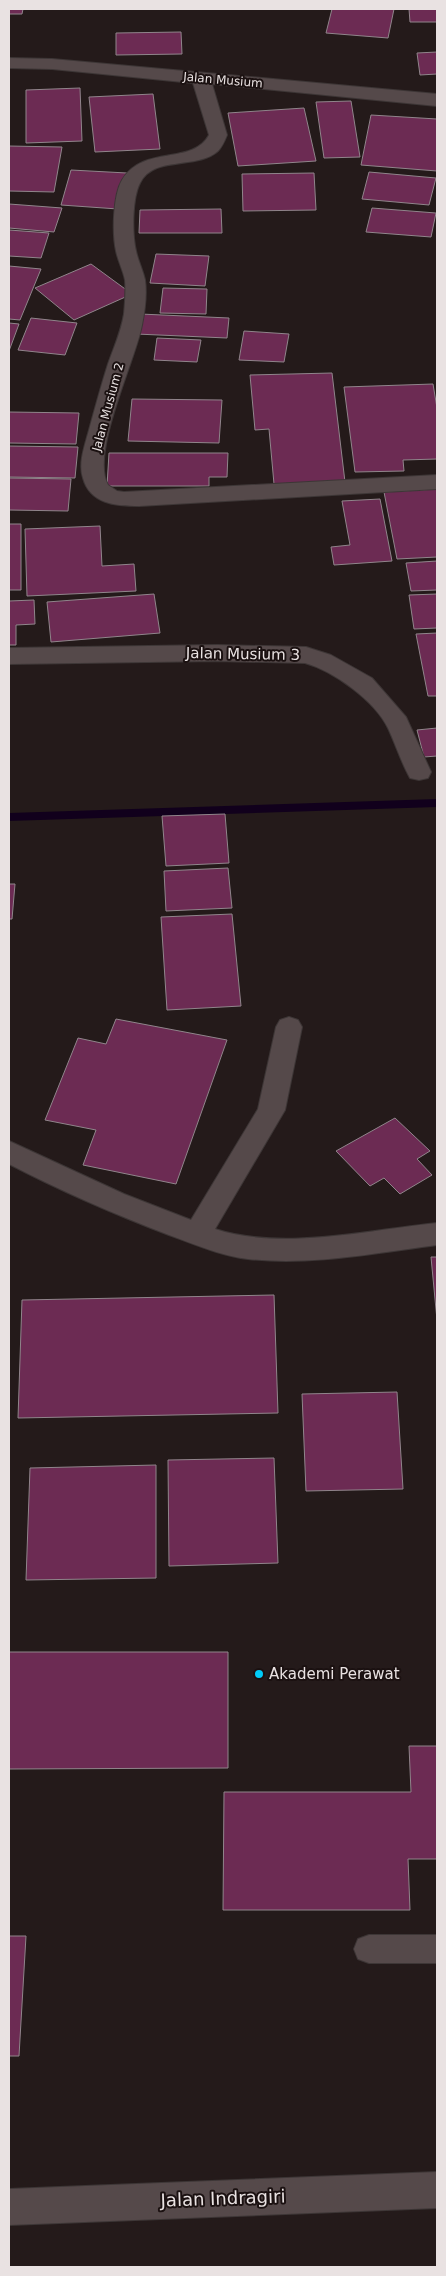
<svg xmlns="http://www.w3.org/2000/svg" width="446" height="2276" viewBox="0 0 446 2276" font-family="'DejaVu Sans',sans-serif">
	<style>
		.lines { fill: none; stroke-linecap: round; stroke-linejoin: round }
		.stream { fill: #11001c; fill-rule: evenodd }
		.building { fill: #6c2b53; stroke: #90858b }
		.lane-casing { stroke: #3d3636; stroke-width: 2 }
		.street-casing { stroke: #3d3636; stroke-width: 2 }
		.secondary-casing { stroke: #3d3636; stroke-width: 2 }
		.lane { fill: #55494a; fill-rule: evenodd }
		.street { fill: #55494a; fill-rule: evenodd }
		.secondary { fill: #55494a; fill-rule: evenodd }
		.poi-dot { fill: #00cbf8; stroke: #1b1111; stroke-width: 2 }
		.labels { text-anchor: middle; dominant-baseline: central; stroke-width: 4; stroke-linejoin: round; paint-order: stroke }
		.far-street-label { font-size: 12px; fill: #e9e2e2; stroke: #1b1111 }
		.street-label { font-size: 15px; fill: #e9e2e2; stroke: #1b1111 }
		.poi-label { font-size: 15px; fill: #e9e2e2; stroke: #1b1111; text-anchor: start }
		.near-street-label { font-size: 18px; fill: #e9e2e2; stroke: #1b1111 }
	</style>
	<rect width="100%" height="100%" fill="#241a1a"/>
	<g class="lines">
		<!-- stream -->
		<path class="stream" d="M437,799V807L9,821V813Z"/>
	</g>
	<!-- building -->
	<path class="building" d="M9,9H23L22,14H9Z
		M332,9H394L388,38L326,33Z
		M409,9H437V22H410Z
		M181,32L182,54L116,55V33Z
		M437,52V74L420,75L417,53Z
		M80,88L82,141L26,143V90Z
		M153,94L160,149L95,152L89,97Z
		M351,101L360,157L324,158L316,102Z
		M304,108L316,161L238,166L228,113Z
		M371,115L437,119V171L361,165Z
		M9,146L62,147L54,192L9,191Z
		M71,170L127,173L118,209L61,205Z
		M369,172L436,178L429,205L362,199Z
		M314,173L316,210L243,211L242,174Z
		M9,204L62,208L54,232L9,228Z
		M372,208L436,213L431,237L366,232Z
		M221,209L222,233H139L140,210Z
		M9,230L49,233L41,258L9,256Z
		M156,254L209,256L205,286L150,283Z
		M91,264L132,294L74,320L35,288Z
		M9,266L41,269L20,320L9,319Z
		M163,288L207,289L206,314L160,313Z
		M140,314L229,318L227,338L136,334Z
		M31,318L77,323L65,355L18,350Z
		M9,323L19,324L9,351Z
		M244,331L289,334L284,362L239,360Z
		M157,338L201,340L197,362L154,360Z
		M332,373L345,482L274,484L269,429L255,430L250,375Z
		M433,384L437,408V459L403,460L404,471L355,472L344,387Z
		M132,399L222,400L219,443L128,441Z
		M9,412L79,413L76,444L9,443Z
		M9,446L78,447L75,478L9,477Z
		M109,453H228L227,477H209V486H107Z
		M9,478L71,479L68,511L9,510Z
		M437,489V557L397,559L384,492Z
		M380,499L392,561L334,565L331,547L350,545L342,501Z
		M9,524H21V590H9Z
		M100,526L102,566L134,564L136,591L27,596L25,529Z
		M437,561V590L411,591L406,563Z
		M154,594L160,633L51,642L47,602Z
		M437,594V628L414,629L409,595Z
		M34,600L35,624L16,625V645H9V601Z
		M437,633V696H428L416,634Z
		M437,728V756L424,757L417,730Z
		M225,814L229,863L166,866L162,816Z
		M228,868L232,908L166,911L164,871Z
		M9,884H15L12,919H9Z
		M232,914L241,1006L167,1010L161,917Z
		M116,1019L227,1040L176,1184L83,1165L96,1130L45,1120L78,1038L106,1044Z
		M395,1118L430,1151L417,1159L432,1175L400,1194L384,1178L370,1186L336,1151Z
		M431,1257H437V1320Z
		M274,1295L278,1413L18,1418L22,1300Z
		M397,1392L403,1489L306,1491L302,1394Z
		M274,1458L278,1563L169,1566L168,1460Z
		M156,1465V1578L26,1580L30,1468Z
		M9,1652H228V1768L9,1769Z
		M409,1746H437V1859H408L410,1910H223L224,1792H411Z
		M9,1936H26L19,2056H9Z"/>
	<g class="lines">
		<!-- lane casing -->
		<g class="lane-casing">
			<path id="lane" d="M369,1935H437V1963H369L358,1959L354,1949L358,1939Z"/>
		</g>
		<!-- street casing -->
		<g class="street-casing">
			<path id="street" d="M9,58L52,59L437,94V106L212,84L227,135C225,140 222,147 218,151C197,170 154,155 140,183C132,198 132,234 136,251C138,261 143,270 145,280C147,294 145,310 142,325C135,362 90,453 108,485L117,491L124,492L437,475V489L139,506C116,506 90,504 83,478C78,463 85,445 89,430C95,408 101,386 108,364C114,347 121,332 124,314C125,303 126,291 125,280C123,270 118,261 116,251C112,233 113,195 122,180C144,144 192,166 209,135L193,83L52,69L9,68Z
				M217,645L306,647L331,655L372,678L406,717L431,772L428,778L419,780L410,778C401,762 396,745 388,728C375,701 334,671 305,663L217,661L9,664V648Z
				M289,1017L298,1020L302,1027L285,1110L215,1229C283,1251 367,1230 437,1223V1245C375,1253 311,1266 248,1259C221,1256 194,1244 169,1235C114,1214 61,1191 9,1164V1141L124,1194L191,1220L258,1109L276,1027L280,1020Z"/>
		</g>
		<!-- secondary casing -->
		<g class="secondary-casing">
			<path id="secondary" d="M437,2172V2208L9,2225V2189Z"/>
		</g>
		<!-- lane -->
		<use href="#lane" class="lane"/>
		<!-- street -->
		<use href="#street" class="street"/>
		<!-- secondary -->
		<use href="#secondary" class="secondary"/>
	</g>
	<!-- markers -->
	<circle class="poi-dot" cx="259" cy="1674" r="5"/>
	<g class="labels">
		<!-- far-street labels -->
		<g class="far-street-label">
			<text transform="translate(223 80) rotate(5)">Jalan Musium</text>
			<text transform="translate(108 407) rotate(-75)">Jalan Musium 2</text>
		</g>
		<!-- street labels -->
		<g class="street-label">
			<text transform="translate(243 654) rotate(1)">Jalan Musium 3</text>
		</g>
		<!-- poi labels -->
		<g class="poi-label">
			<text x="269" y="1674">Akademi Perawat</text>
		</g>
		<!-- near-street labels -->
		<g class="near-street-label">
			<text transform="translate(223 2198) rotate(-2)">Jalan Indragiri</text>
		</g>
	</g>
	<!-- border -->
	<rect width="446" height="2276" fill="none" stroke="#e9e2e2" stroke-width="20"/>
</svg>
